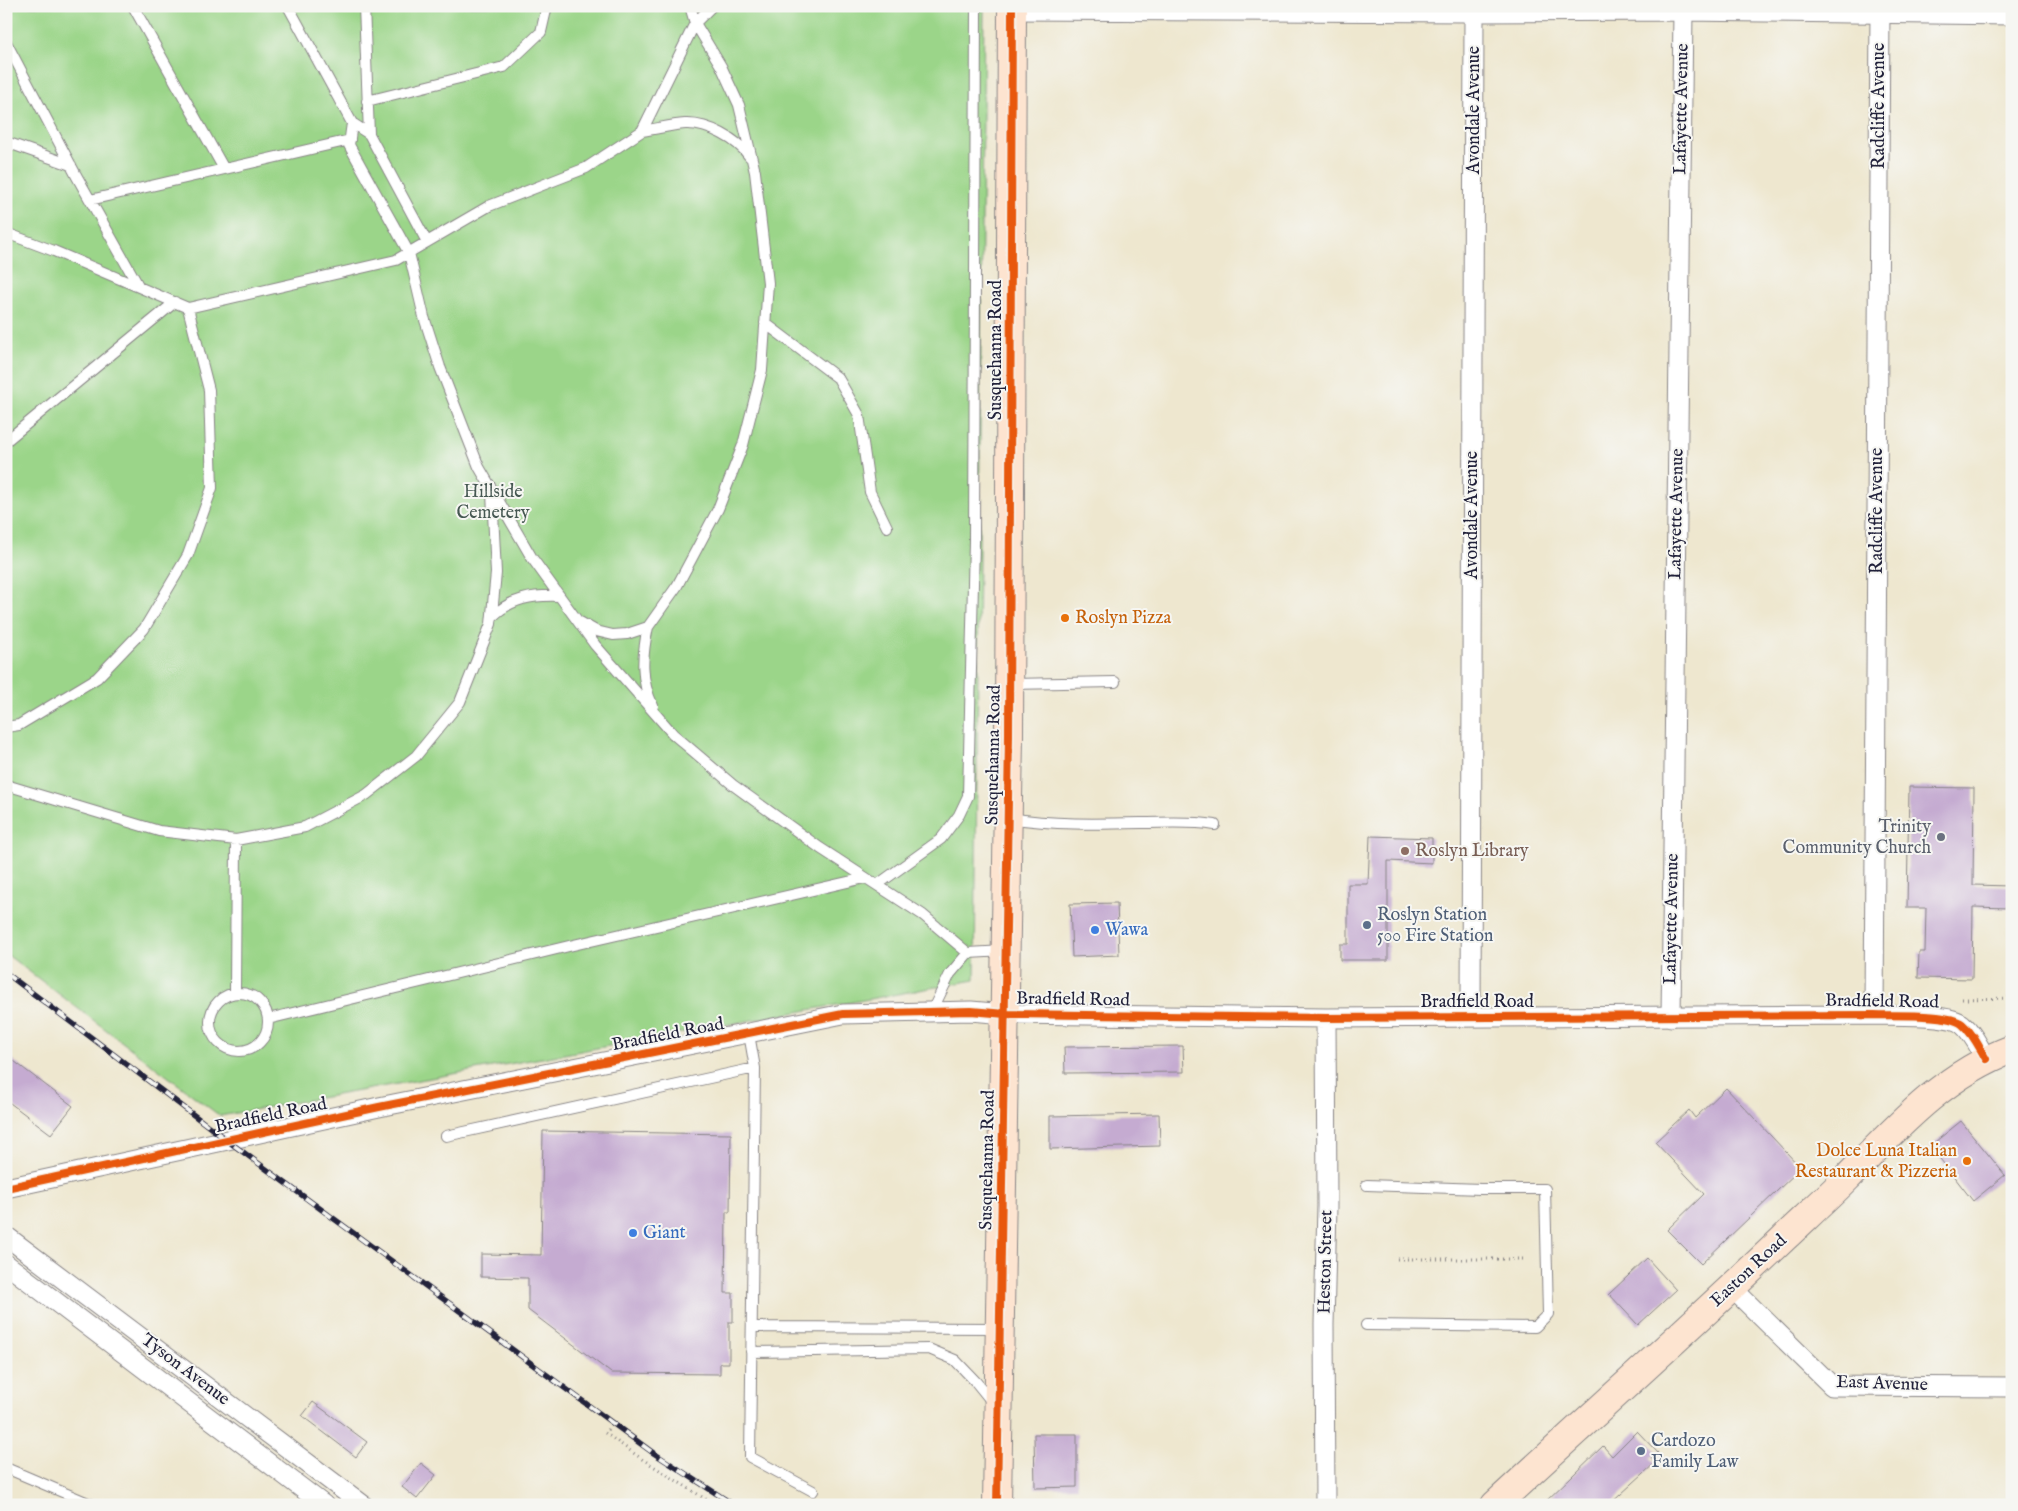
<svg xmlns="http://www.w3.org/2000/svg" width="2018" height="1511" viewBox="0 0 2018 1511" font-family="'IM FELL English',serif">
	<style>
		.green { fill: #9bd589; stroke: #5e7c62 }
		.building { fill: #c5abd1 }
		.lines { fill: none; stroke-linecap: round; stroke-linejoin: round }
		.service-casing { stroke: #888485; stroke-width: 12 }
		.minor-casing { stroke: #888485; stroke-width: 21 }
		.secondary-casing { stroke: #888485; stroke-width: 30 }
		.path { stroke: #888485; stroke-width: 3; stroke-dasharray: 1 4; stroke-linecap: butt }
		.service { stroke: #fff; stroke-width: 10 }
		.minor { stroke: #fff; stroke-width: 19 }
		.secondary { stroke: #fde4d0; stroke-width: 28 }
		.rail-casing { stroke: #22223b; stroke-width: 5.5 }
		.rail { stroke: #f6f6f2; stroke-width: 4; stroke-dasharray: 11; stroke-linecap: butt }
		.cycleway-casing { stroke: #f6f6f2; stroke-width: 11 }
		.cycleway { stroke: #e8590c; stroke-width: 8 }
		.food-dot { fill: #e8710a; stroke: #f6f6f2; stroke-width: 2 }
		.worship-dot { fill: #6b7280; stroke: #f6f6f2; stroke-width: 2 }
		.education-dot { fill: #8d6e63; stroke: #f6f6f2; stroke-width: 2 }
		.service-dot { fill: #5c6f8a; stroke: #f6f6f2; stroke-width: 2 }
		.shop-dot { fill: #3f7fe0; stroke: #f6f6f2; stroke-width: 2 }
		.labels { text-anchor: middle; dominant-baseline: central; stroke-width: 4; stroke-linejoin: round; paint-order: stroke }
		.street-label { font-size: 18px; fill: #22223b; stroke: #f6f6f2 }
		.park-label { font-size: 18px; fill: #465852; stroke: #f6f6f2 }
		.food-label { font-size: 18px; fill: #c56008; stroke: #f6f6f2; text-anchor: start }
		.worship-label { font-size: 18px; fill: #5b616d; stroke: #f6f6f2; text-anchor: end }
		.education-label { font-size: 18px; fill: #785e54; stroke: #f6f6f2; text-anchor: start }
		.service-label { font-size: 18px; fill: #4e5e75; stroke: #f6f6f2; text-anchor: start }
		.shop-label { font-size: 18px; fill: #366cbe; stroke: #f6f6f2; text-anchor: start }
	</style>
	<rect width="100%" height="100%" fill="#f6f6f2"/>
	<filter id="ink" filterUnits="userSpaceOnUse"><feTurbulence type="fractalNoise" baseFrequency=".02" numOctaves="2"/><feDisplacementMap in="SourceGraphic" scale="10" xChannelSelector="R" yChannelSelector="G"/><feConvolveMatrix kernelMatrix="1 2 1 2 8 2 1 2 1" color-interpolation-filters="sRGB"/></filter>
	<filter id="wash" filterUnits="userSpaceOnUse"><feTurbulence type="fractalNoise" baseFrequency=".0096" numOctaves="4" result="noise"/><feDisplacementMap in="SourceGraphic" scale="20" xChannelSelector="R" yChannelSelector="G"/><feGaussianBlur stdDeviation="1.12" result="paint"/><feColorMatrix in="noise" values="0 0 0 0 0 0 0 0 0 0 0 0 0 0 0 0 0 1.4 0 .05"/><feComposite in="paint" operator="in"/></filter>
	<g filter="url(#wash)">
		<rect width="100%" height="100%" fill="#eee7cf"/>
		<!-- green -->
		<path class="green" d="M6,6H984L975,980L220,1116L6,954Z"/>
		<g id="blocks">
			<!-- building -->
			<path class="building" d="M1909,787L1974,788L1973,885L2010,886L2009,908L1973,907L1972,979L1918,978L1919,952H1925L1926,908H1907Z
				M1370,836L1432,838V863L1388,861V960H1340V944H1348V884H1368Z
				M1117,903L1119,955L1072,957L1070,904Z
				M1183,1046L1184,1072L1065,1073L1064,1047Z
				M6,1055L73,1106L51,1134L6,1100Z
				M1726,1088L1801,1168L1701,1264L1667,1230L1704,1194L1655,1142L1689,1110L1695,1118Z
				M1159,1114L1160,1146L1050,1149V1116Z
				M1961,1121L2005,1175L1973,1201L1930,1146Z
				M543,1131L731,1134L730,1212H726L725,1293H733V1322H729V1363H720V1374L611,1373L528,1310V1278L481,1277V1254L541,1255Z
				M1647,1258L1676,1290L1638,1325L1609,1294Z
				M313,1402L367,1442L356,1457L302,1416Z
				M1637,1431L1658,1453L1651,1458L1655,1463L1609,1505H1542L1603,1446L1612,1456Z
				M1034,1434H1077V1487L1035,1488Z
				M421,1463L436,1475L417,1499L402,1487Z"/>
		</g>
	</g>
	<g filter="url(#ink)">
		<use href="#blocks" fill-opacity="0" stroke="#888485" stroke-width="1"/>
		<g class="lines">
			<!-- service casing -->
			<g class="service-casing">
				<path id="service" d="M133,6L224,169
					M288,6L352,123L349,145L409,253L424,317L440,367L479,467L532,558L595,645L673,734L733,785L820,848L923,915L968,953
					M364,6L369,134
					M6,42L76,175L139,287
					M367,101L504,67L541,32L547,6
					M352,123L369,134L427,242
					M642,131C656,129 671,125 685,124C708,123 737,139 750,157
					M6,142L71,165
					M90,200L350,140
					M6,233L54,251L188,308L396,260L489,206L586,168L642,131L695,23L712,6
					M765,323L838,378L859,415L870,492L887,527
					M6,441L175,302
					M492,617C511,598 533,595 559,596
					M580,622L596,631L613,635L627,634L648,627L677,586L718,509L743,445L762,370L768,283L755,172L739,105L721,66L695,23L690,6
					M648,627C642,655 640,680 653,706
					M1011,684L1115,682
					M6,727L19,725L97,678L144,629L188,555L212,488L209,390L188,308
					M6,785L159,831L236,840L305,827L366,795L416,756L460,702L491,624L496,573L492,493
					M1009,818C1053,825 1097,824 1141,823C1165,823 1191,821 1215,825
					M877,885L941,839L959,815L968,796L974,541L976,6
					M210 1022a29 29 0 1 1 58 0a29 29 0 1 1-58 0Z
					M235,993L236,840
					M932,1011L950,974L968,953L1005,951
					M268,1019L569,946L865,878
					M749,1034L755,1068L750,1457L813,1491
					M446,1136L755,1068
					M1366,1325L1535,1327L1548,1314L1545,1189H1481L1367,1185
					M752,1327L999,1328
					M751,1352L929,1349L955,1360L976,1382L993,1403
					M6,1468L93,1505"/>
			</g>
			<!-- minor casing -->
			<g class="minor-casing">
				<path id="minor" d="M1012,10L1474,12L1683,11L2012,15
					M1874,1015L1880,6
					M1471,1017L1474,12
					M1671,1017L1683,11
					M6,1188L379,1107L843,1014L971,1011L1005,1014L1326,1018L1874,1015C1893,1016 1948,1013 1962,1024C1973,1033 1979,1047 1986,1059
					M6,1236L363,1505
					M6,1264L324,1505
					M1732,1288L1832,1386L2012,1387
					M1325,1505L1324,1324L1327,1206L1326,1018"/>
			</g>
			<!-- secondary casing -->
			<g class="secondary-casing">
				<path id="secondary" d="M997,1505L1009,735L1012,6
					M1495,1505C1591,1416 1689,1329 1784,1238C1805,1218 1826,1199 1847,1178C1897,1127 1943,1075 2012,1049"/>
			</g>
			<!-- path -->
			<path class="path" d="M1962,999L2012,998
				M1397,1259H1524
				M608,1429L605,1433L642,1459L715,1505"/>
			<!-- service -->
			<use href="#service" class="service"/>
			<!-- minor -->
			<use href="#minor" class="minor"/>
			<!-- secondary -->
			<use href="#secondary" class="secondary"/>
			<!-- rail casing -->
			<g class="rail-casing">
				<path id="rail" d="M6,973L228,1141L652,1452L734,1505"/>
			</g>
			<!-- rail -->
			<use href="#rail" class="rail"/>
			<!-- cycleway casing -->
			<g class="cycleway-casing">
				<path id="cycleway" d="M6,1188L379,1107L843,1014L971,1011L1005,1014L1326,1018L1874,1015C1893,1016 1948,1013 1962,1024C1973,1033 1979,1047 1986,1059
					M997,1505L1009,735L1012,6"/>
			</g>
			<!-- cycleway -->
			<use href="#cycleway" class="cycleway"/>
		</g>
	</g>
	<!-- markers -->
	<g class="food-dot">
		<circle cx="1065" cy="618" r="5"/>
		<circle cx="1967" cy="1161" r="5"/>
	</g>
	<circle class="worship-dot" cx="1941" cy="837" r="5"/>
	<circle class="education-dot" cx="1405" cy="851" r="5"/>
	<g class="service-dot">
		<circle cx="1367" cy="925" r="5"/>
		<circle cx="1641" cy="1451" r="5"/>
	</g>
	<g class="shop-dot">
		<circle cx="1095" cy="930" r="5"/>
		<circle cx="633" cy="1233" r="5"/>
	</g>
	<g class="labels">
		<!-- street labels -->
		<g class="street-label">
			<text transform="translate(1879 106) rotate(-90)">Radcliffe Avenue</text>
			<text transform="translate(1682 109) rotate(-89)">Lafayette Avenue</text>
			<text transform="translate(1474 110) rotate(-90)">Avondale Avenue</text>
			<text transform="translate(996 350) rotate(-90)">Susquehanna Road</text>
			<text transform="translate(1877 511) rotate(-90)">Radcliffe Avenue</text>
			<text transform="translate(1677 514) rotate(-89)">Lafayette Avenue</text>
			<text transform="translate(1472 515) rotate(-90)">Avondale Avenue</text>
			<text transform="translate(994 755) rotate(-89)">Susquehanna Road</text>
			<text transform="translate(1672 919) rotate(-89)">Lafayette Avenue</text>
			<text transform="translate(1073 1000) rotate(1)">Bradfield Road</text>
			<text x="1477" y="1002">Bradfield Road</text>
			<text transform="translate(1882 1002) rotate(1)">Bradfield Road</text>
			<text transform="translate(668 1035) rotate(-11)">Bradfield Road</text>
			<text transform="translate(271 1116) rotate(-12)">Bradfield Road</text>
			<text transform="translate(988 1160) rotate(-89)">Susquehanna Road</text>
			<text transform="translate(1326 1262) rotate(-89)">Heston Street</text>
			<text transform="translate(1749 1271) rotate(-43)">Easton Road</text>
			<text transform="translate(185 1370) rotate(37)">Tyson Avenue</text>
			<text transform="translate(1882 1384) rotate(2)">East Avenue</text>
		</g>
		<!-- park labels -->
		<g class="park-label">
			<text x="493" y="492">Hillside<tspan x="493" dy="21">Cemetery</tspan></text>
		</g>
		<!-- food labels -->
		<g class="food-label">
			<text x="1075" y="618">Roslyn Pizza</text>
			<text x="1957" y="1151" text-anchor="end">Dolce Luna Italian<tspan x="1957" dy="21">Restaurant &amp; Pizzeria</tspan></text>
		</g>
		<!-- worship labels -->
		<g class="worship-label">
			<text x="1931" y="827">Trinity<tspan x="1931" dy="21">Community Church</tspan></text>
		</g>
		<!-- education labels -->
		<g class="education-label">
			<text x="1415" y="851">Roslyn Library</text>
		</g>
		<!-- service labels -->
		<g class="service-label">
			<text x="1377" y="915">Roslyn Station<tspan x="1377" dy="21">500 Fire Station</tspan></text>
			<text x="1651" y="1441">Cardozo<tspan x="1651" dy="21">Family Law</tspan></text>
		</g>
		<!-- shop labels -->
		<g class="shop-label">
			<text x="1105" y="930">Wawa</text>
			<text x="643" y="1233">Giant</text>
		</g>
	</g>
	<!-- margin -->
	<rect width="2018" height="1511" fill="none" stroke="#f6f6f2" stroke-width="25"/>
</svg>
